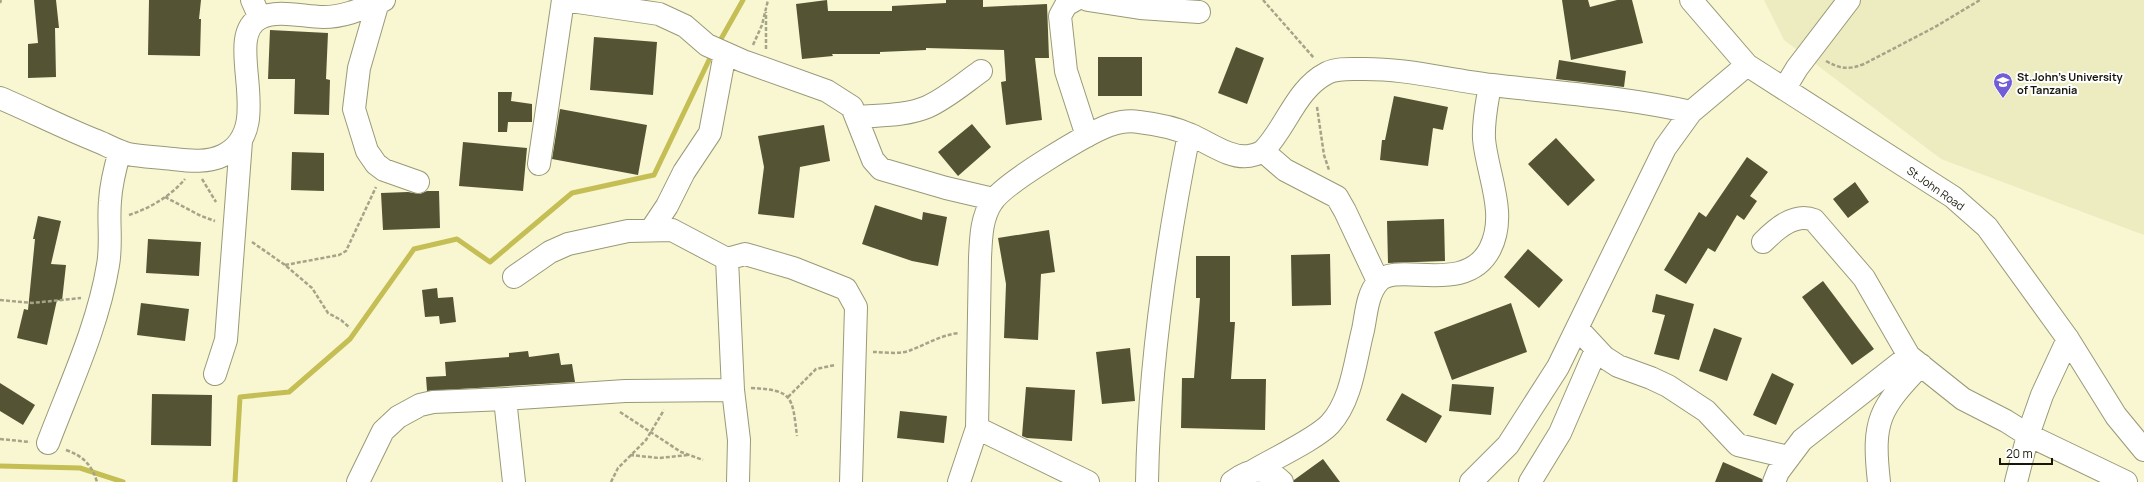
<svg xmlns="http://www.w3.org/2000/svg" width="2144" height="482" viewBox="0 0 2144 482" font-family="Manrope,sans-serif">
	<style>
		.built { fill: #edecc0 }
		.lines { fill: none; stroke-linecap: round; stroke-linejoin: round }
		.stream { stroke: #c4be54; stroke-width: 5 }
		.building { fill: #545334 }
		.minor-casing { stroke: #9a9977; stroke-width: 24 }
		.path { stroke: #a5a488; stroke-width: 2.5; stroke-dasharray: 4 2; stroke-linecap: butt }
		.minor { stroke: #fff; stroke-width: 22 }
		.labels { text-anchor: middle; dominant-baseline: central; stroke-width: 4; stroke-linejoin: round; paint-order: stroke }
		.poi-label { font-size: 11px; font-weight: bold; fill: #161609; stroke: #fff; text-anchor: start }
		.street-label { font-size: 11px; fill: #161609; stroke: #fff }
	</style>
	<rect width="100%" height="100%" fill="#f8f7d2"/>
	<!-- built -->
	<path class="built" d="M1764,0H2144V235L1941,159L1784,40Z"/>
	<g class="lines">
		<!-- stream -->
		<path class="stream" d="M721,39L743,0
			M0,466L80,468L123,482
			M235,482L240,397L289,392L350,339L414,249L457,239L490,262L572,193L654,175L710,58"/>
	</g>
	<!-- building -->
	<path class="building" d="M34,0H56L59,28H55L56,77L28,78V44L38,43Z
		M149,0H201L199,19H201L200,56L148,55Z
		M827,0L828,11H892V6L946,3V0H983V7L1047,4L1049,58H1035L1042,120L1006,125L1001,82L1006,81L1004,50L926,48V50L880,52V54H832L833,56L802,59L796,4Z
		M1562,0H1588L1590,7L1617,0H1632L1643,43L1571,60Z
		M270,30L328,33L326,79L330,80L329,115L294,114L295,79H268Z
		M594,37L657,42L653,95L590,90Z
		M1236,47L1264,58L1247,104L1218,93Z
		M1098,57H1142V96H1098Z
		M1559,60L1626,71L1624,87L1556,79Z
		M498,92H512L511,101L532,104V122H508L507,132H498Z
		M1394,96L1448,107L1443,130L1433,128L1428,166L1380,160L1382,140H1385Z
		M560,109L647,125L638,175L552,159Z
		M972,124L991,147L958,176L938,152Z
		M824,125L830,161L800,167L794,218L758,214L764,167L758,136Z
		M1556,138L1595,180L1568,206L1528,164Z
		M463,142L527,148L523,191L459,186Z
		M292,152L324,153V191L291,190Z
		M1747,157L1768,172L1750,196L1757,201L1744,220L1737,215L1715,252L1708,248L1686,284L1664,270L1699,212L1706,217Z
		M1855,182L1869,202L1848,218L1833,199Z
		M427,191H439L440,228L383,230L381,193L408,192L420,194Z
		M875,205L922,220L923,212L947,217L938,266L912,261L862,244Z
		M38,216L61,221L51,264L66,265L62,301L57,300L47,345L17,338L24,309L28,310L35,239H33Z
		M1444,219L1445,261L1388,263L1387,221Z
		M1049,230L1055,272L1041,274L1038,340L1004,338L1006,284L998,238Z
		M148,239L201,242L199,276L146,273Z
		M1528,249L1563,280L1539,308L1504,277Z
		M1330,254L1331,305L1292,306L1291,255Z
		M1196,256H1230V322H1235L1231,379H1266L1265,430L1181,428L1182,378H1194L1200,298H1196Z
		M1823,281L1874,349L1852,365L1802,297Z
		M437,288L438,298L453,297L456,322L440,324L439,316L425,317L422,290Z
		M1656,294L1694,304L1679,360L1654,354L1665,315L1652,312Z
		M141,303L189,309L185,341L137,335Z
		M1511,303L1527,352L1452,380L1434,332Z
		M1714,328L1742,338L1727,381L1699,371Z
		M1130,348L1135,401L1102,404L1096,352Z
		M528,351L529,357L559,353L561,365L572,364L575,382L427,391L426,377L446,376L445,362L509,357V353Z
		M1772,373L1794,384L1776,425L1753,415Z
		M0,383L35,405L23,425L0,411Z
		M1452,384L1494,387L1491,415L1449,411Z
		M1026,387L1075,390L1072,441L1027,438L1022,436Z
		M1402,393L1442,416L1426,443L1386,420Z
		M152,394L212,395L211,446L151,445Z
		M900,411L947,416L944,443L897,438Z
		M1323,459L1340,482H1294V480Z
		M1723,462L1762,479V482H1715Z"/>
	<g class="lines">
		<!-- minor casing -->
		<g class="minor-casing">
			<path id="minor" d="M252,0L260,18
				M564,0L659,14L685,26L707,45L743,61L827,91L852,107L873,160L881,169L946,188L993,199
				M1075,0L1066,5L1060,16L1066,71L1087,136
				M1088,0L1140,8L1199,12
				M1691,0L1747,65L1953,197L1987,227L2068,339L2116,416L2144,450
				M378,2L359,68L354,109L367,151L376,164L384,170L418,182
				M1785,88L1797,68L1849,0
				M0,98C33,112 64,128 97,141C107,145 117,151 128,154C142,157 158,157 173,159C190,161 208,163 224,155C278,128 221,37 260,18C278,9 304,17 323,17C345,17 364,8 384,0
				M857,117C879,115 906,116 927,107C947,98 964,83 981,71
				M1263,151L1285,170L1337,197L1345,211L1378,281
				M539,164L563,0
				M651,230L667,206L684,172L710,133L725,53
				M1763,242C1776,229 1795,212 1814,220L1864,278L1909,356L1963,399L2006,421L2028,435L2126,482
				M514,277L550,252L568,244L628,231L672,230L727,259
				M1577,328L1604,357L1618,366L1651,378L1668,386L1706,411L1738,445L1788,457
				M215,374L226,340L241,141
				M733,390L727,259L745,254L793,268L846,289L856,307L851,482
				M505,399L514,482
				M977,428L1088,482
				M48,443C70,385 98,326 108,265C112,243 108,223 110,201C111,184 115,168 120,151
				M1253,471C1273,459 1316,439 1330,424C1352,400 1355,361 1363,330C1366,316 1367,294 1378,282C1397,260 1465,297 1490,249C1508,214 1487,174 1484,139C1483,120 1487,103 1490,85
				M358,482L383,431L398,417L420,405L433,402L505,399L625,391L733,390L739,440L738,482
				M959,482L977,428L980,258C981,239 981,218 992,202C1004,183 1088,133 1110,125C1119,122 1129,120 1139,122C1156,124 1176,128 1191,135C1208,142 1230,159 1249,156C1254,155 1261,153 1264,150C1287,126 1296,89 1327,73C1337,68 1350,69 1360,69C1405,68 1448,80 1492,85C1559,93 1625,97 1691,112
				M1147,482C1149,365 1166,249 1189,134
				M1232,482C1249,469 1265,465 1282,482
				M1471,482L1508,445L1558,367L1665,148L1691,112L1747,65
				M1530,482L1560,433L1596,350
				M1774,482L1778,472L1802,440L1909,356
				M1879,482C1872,420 1879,409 1921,365
				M2016,482L2028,435L2042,395L2068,339"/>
		</g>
		<!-- path -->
		<path class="path" d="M1263,0L1314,58
			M0,3L1,0
			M753,45L762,25L768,0
			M766,49V12
			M1826,61C1840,69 1849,70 1864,64L1935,27L1980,0
			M1317,107L1324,155L1329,170
			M202,179L216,202
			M165,197L201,216L215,221
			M129,215C150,208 171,196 185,179
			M252,242L285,265L312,288L328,313L341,320L350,328
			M285,265L339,255L346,251L376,187
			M0,300L32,303L81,298
			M873,352C885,352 900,355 911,350C927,344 941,335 959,333
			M751,388C794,390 792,397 797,436
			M788,397L816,369L835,365
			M620,412L681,452L703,460
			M0,439L30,442
			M66,450C83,456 92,465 97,482
			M630,455L659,458L688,455
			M611,482L618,468L646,440L664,410"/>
		<!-- minor -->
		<use href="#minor" class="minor"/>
	</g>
	<!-- icons -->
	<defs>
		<g id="university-pin" transform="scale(1)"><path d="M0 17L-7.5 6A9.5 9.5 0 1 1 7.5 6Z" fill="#705dd7" stroke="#fff"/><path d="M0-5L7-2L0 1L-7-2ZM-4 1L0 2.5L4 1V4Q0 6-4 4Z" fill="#fff"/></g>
	</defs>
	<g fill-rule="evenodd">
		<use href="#university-pin" x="2003" y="82"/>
	</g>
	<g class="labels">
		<!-- poi labels -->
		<g class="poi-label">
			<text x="2017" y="76">St.John's University<tspan x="2017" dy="13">of Tanzania</tspan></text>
		</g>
		<!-- street labels -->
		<g class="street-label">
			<text transform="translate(1936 188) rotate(35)">St.John Road</text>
		</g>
	</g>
	<!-- scale -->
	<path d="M2000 458v6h52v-6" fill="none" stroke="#161609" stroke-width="2"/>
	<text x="2006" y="458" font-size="12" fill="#161609" stroke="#ffffff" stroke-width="3" paint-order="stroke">20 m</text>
</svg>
